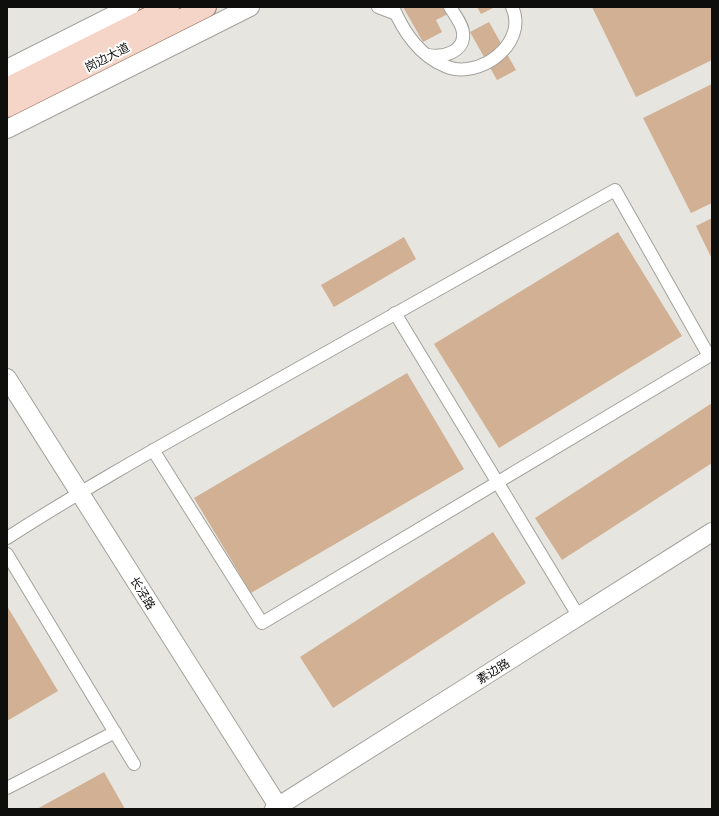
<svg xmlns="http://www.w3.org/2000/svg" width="719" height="816" viewBox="0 0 719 816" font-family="Merriweather,'Noto Sans SC',serif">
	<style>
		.building { fill: #d1b093 }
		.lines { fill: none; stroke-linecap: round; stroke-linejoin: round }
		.street-casing { stroke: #a2a19b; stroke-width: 14 }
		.secondary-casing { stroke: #a2a19b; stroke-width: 20 }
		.primary-casing { stroke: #a07d6e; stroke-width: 22 }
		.street { stroke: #fff; stroke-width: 12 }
		.secondary { stroke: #fff; stroke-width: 18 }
		.primary { stroke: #f5d5c7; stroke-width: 20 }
		.labels { text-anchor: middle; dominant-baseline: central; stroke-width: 4; stroke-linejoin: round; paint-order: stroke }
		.street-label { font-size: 12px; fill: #0e0e0c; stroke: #fff }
	</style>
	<rect width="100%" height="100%" fill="#e6e5df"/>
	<!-- building -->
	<path class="building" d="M403,7L429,8L462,7L436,20L442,32L423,42Z
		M477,7H495L481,14Z
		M592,7H712V60L636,97Z
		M489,22L516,70L497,80L470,32Z
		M712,84V203L691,213L643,118Z
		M712,218V259L696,226Z
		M618,232L682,336L499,448L434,344Z
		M404,237L416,259L334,307L321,285Z
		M407,373L464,469L251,593L194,498Z
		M712,403V463L562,560L535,518Z
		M493,532L526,583L333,708L300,657Z
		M7,606L58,691L7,721Z
		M104,772L125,809H37Z"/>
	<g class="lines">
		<!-- street casing -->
		<g class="street-casing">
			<path id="street" d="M378,7L396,14
				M393,7C403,31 420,56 445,66C479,81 529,43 512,7
				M428,55C443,58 465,52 463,33C463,25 454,14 450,7
				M395,313L579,617
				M7,538C94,482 184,433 274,382C388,318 501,254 615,190L709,356L262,623L153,450
				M7,554L134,764
				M7,788L115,732"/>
		</g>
		<!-- secondary casing -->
		<g class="secondary-casing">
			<path id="secondary" d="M7,69L130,7
				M7,129L250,7
				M7,378L280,809
				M274,809L712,532"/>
		</g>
		<!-- primary casing -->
		<g class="primary-casing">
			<path id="primary" d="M7,88L169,7
				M7,107L206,7"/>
		</g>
		<!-- street -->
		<use href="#street" class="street"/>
		<!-- secondary -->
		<use href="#secondary" class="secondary"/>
		<!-- primary -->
		<use href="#primary" class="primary"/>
	</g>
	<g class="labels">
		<!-- street labels -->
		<g class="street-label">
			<text transform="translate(107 57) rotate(-27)">岗边大道</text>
			<text transform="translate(143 593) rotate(58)">长泾路</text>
			<text transform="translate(493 671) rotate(-32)">素边路</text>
		</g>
	</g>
	<!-- border -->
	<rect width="719" height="816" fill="none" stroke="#0e0e0c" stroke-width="16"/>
</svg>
